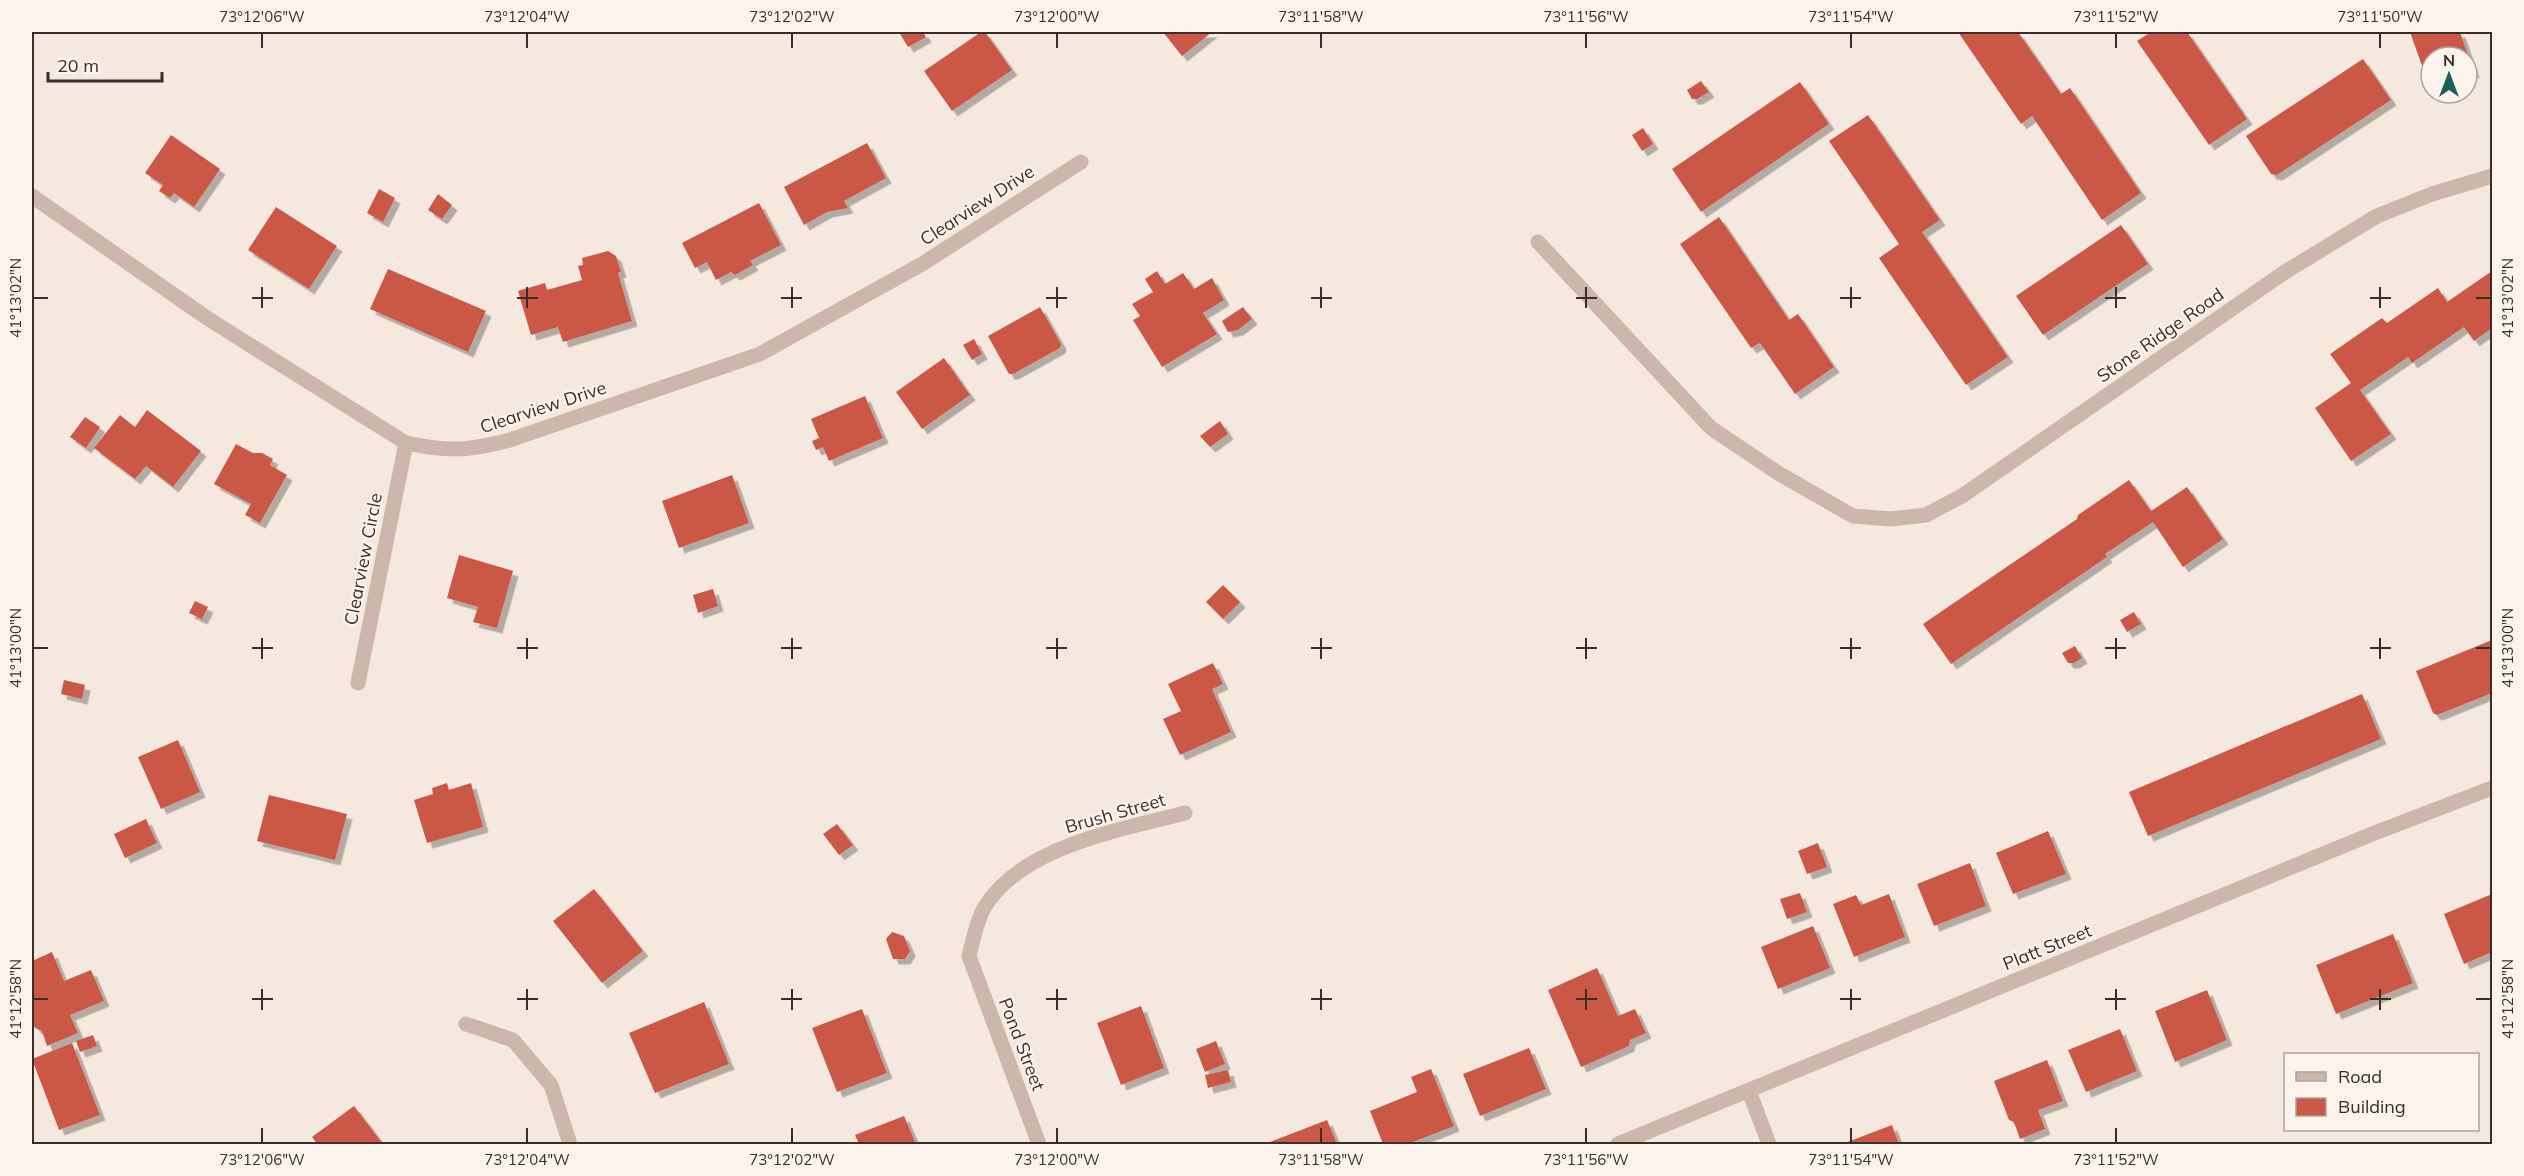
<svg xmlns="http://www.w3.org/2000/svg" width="2524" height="1176" viewBox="0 0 2524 1176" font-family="Mulish,sans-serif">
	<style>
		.building { fill: #cb5946; filter: url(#shadow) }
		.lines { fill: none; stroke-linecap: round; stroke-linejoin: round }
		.minor { stroke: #cdb7aa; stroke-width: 15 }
		.ticks { fill: none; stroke: #3b2d2a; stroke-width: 2 }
		.labels { text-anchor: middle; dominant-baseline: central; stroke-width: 4.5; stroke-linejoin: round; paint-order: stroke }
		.street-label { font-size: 18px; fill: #3b2d2a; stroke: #fbf3ec }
		.neatline { fill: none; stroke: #3b2d2a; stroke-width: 2 }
		.ticks-label { font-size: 15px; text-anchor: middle; fill: #3b2d2a }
	</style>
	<defs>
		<filter id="shadow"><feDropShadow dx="5.5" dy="5.5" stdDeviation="0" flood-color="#0004"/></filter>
	</defs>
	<rect width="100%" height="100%" fill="#f4e8df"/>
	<!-- building -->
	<path class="building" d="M899,32H923L926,37L908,47Z
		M981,32H985L1012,70L952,111L924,71Z
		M1163,32H1212L1182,56Z
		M1958,32H2018L2061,94L2070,88L2141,193L2102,220L2032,116L2021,124Z
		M2146,32H2187L2247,119L2209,145L2137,41L2148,34Z
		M2410,32H2460L2474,72L2467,75V57H2431V91Z
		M2363,59L2391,100L2277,175L2271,174L2246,136Z
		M1701,81L1709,92L1697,99H1692L1687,90Z
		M1800,82L1829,124L1701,212L1672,169Z
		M1868,115L1940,220L1922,232L2008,357L1966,385L1879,258L1899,244L1829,141Z
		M1643,128L1653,144L1642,151L1632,135Z
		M171,135L220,169L194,207L174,193L170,198L159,191L163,185L145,173Z
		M867,143L886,178L844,201L848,208L827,212L804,225L784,187Z
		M379,189L395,198L383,222L367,213Z
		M438,194L452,205L442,219L428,210Z
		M759,203L781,245L750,261L753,265L735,275L731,272L716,280L707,262L695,268L682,243Z
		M276,207L337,246L309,289L248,250Z
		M1719,217L1789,320L1798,314L1834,367L1795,394L1760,343L1751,348L1680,244Z
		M2121,225L2148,264L2043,335L2016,296Z
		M608,251L616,256L621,272L618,273L632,321L563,342L558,327L531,335L518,291L545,283L547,290L582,280L578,266L583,265L582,258Z
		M388,269L486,311L468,352L370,309Z
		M1157,271L1165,284L1183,273L1194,289L1212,278L1224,300L1203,313L1217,334L1162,367L1133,320L1140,316L1132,304L1153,292L1145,279Z
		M2492,271V328L2474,341L2464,327L2412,363L2408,357L2360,390L2391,434L2351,461L2315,408L2351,383L2330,354L2382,318L2387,323L2438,288L2447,302Z
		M1040,307L1061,344L1060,348L1013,374H1009L988,336Z
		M1243,307L1252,319L1238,330L1228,332L1222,321Z
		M974,339L982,354L972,360L963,345Z
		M944,358L970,395L922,429L896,392Z
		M865,396L883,438L829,461L823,447L816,450L812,441L819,438L811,419Z
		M147,410L201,451L173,487L146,466L135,479L94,448L120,415L135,427Z
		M85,417L100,427L86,448L70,437Z
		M1220,421L1228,434L1210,447L1200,436Z
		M236,444L253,453H262L273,459L270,465L287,475L260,523L245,515L251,504L214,484Z
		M732,475L749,523L679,548L662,501Z
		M2129,480L2151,511L2187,487L2223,539L2183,567L2153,522L2105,554L2107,557L1951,664L1923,624L2077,519L2078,515Z
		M459,555L513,571L497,628L473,622L478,607L447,598Z
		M1223,585L1240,602L1223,619L1206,602Z
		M713,589L718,606L698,613L693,595Z
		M195,601L208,607L202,619L189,613Z
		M2134,612L2141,624L2127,632L2120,620Z
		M2492,640V693L2437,715L2433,713L2416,671Z
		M2075,646L2082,658L2074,663H2068L2062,653Z
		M1213,663L1223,684L1212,689L1231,732L1180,755L1163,719L1181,711L1168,684Z
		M64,680L85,685L82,699L61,694Z
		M2362,694L2381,739L2148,836L2129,792Z
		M178,740L200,792L161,809L138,757Z
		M447,783L449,790L471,783L483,827L427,843L414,800L433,794L432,788Z
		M269,795L347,814L335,860L257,841Z
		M146,819L157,843L125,858L114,834Z
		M837,824L853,845L839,855L823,834Z
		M2048,831L2066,874L2013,894L1996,853Z
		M1818,843L1827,867L1807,874L1798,851Z
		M1970,863L1986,906L1934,926L1917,884Z
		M594,889L643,951L602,983L553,921Z
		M1800,893L1807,912L1787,919L1780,899Z
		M1889,894L1905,937L1854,957L1833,904L1856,895L1861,905Z
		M2492,894V952L2464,964L2444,914Z
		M1813,926L1830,968L1778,989L1761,947Z
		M892,932L904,936L910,951L905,959H893L886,939Z
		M2393,934L2413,983L2336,1014L2316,965Z
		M52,952L64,981L91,970L104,1001L70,1015L78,1033L47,1046L42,1031L35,1028L32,1021V961Z
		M1597,968L1618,1016L1635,1009L1646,1033L1630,1040L1629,1046L1581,1067L1548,990Z
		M2207,990L2227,1040L2175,1062L2155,1011Z
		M704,1002L729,1064L655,1093L629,1033Z
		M1141,1006L1164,1068L1121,1085L1097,1023Z
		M862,1009L887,1073L837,1092L812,1028Z
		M2120,1029L2137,1071L2086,1092L2068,1050Z
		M93,1035L97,1046L80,1052L76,1041Z
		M1216,1041L1225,1064L1205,1072L1196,1049Z
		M72,1043L100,1115L59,1130L32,1059Z
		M1529,1048L1546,1089L1480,1116L1463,1074Z
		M2047,1060L2063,1101L2038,1110L2045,1129L2020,1139L2014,1122L2009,1120L1994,1081Z
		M1431,1069L1454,1126L1408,1144H1383L1370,1111L1417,1092L1411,1077Z
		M1228,1070L1231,1082L1208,1088L1205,1075Z
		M354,1106L383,1144H317L312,1137Z
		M904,1116L916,1144H859L855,1135Z
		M1327,1120L1337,1144H1271L1270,1142Z
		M1892,1125L1899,1144H1842Z"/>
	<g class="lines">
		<!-- minor -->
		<path class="minor" d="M32,196L207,318L406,443C449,452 467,451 510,440L760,354L922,264L1081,162
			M1538,242L1711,428L1778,473L1853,516L1891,519L1926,515L1962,496L2285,272L2377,216L2432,194L2492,176
			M358,683L406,443
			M466,1024L513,1040L551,1085L570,1144
			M1749,1091L1769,1144
			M1039,1144L969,956C973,940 976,923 984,908C1021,846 1121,830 1185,813
			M1618,1144L2372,834L2492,788"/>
	</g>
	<!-- ticks -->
	<path class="ticks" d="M262,33V48M527,33V48M792,33V48M1057,33V48M1321,33V48M1586,33V48M1851,33V48M2116,33V48M2380,33V48M262,287V308M527,287V308M792,287V308M1057,287V308M1321,287V308M1586,287V308M1851,287V308M2116,287V308M2380,287V308M33,298H48M252,298H273M517,298H538M781,298H802M1046,298H1067M1311,298H1332M1576,298H1597M1840,298H1861M2105,298H2126M2370,298H2391M2476,298H2491M262,638V659M527,638V659M792,638V659M1057,638V659M1321,638V659M1586,638V659M1851,638V659M2116,638V659M2380,638V659M33,648H48M252,648H273M517,648H538M781,648H802M1046,648H1067M1311,648H1332M1576,648H1597M1840,648H1861M2105,648H2126M2370,648H2391M2476,648H2491M262,989V1010M527,989V1010M792,989V1010M1057,989V1010M1321,989V1010M1586,989V1010M1851,989V1010M2116,989V1010M2380,989V1010M33,999H48M252,999H273M517,999H538M781,999H802M1046,999H1067M1311,999H1332M1576,999H1597M1840,999H1861M2105,999H2126M2370,999H2391M2476,999H2491M262,1128V1143M527,1128V1143M792,1128V1143M1057,1128V1143M1321,1128V1143M1586,1128V1143M1851,1128V1143M2116,1128V1143"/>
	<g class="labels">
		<!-- street labels -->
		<g class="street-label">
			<text transform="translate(977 205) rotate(-33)">Clearview Drive</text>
			<text transform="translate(2160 335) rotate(-35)">Stone Ridge Road</text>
			<text transform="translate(543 407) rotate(-18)">Clearview Drive</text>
			<text transform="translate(363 559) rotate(-79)">Clearview Circle</text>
			<text transform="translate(1115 813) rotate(-16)">Brush Street</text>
			<text transform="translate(2047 947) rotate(-22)">Platt Street</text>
			<text transform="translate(1022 1044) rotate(69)">Pond Street</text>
		</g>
	</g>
	<!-- border -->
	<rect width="2524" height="1176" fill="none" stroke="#fbf3ec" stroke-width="66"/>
	<!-- legend -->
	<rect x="2284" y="1053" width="195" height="78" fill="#fbf3ec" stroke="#aea49e" stroke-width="1.5"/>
	<rect x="2296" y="1072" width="30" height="9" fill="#cdb7aa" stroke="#aea49e" stroke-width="1.5"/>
	<text x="2338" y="1083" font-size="18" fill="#3b2d2a">Road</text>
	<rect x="2296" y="1098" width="30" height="18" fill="#cb5946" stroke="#aea49e" stroke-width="1.5"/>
	<text x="2338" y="1113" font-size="18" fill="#3b2d2a">Building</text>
	<!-- north arrow -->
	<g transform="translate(2449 75)"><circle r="28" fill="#fbf3ec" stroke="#aea49e" stroke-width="1.5"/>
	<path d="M0-4.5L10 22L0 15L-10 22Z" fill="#1d5f5c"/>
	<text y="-9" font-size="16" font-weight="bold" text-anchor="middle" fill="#3b2d2a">N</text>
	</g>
	<!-- scale -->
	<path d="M48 72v9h114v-9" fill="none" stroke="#3b2d2a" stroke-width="3"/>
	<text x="57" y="72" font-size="18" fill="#3b2d2a" stroke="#fbf3ec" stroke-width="4.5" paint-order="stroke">20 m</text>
	<rect x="33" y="33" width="2458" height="1110" class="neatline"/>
	<g class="ticks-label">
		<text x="262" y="22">73°12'06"W</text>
		<text x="527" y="22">73°12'04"W</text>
		<text x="792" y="22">73°12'02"W</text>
		<text x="1057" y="22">73°12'00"W</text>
		<text x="1321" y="22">73°11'58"W</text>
		<text x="1586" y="22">73°11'56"W</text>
		<text x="1851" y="22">73°11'54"W</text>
		<text x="2116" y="22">73°11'52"W</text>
		<text x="2380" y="22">73°11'50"W</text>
		<text transform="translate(16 298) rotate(-90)" y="5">41°13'02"N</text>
		<text transform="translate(2508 298) rotate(-90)" y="5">41°13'02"N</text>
		<text transform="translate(16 648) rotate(-90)" y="5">41°13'00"N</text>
		<text transform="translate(2508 648) rotate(-90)" y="5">41°13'00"N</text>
		<text transform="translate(16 999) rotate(-90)" y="5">41°12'58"N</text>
		<text transform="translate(2508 999) rotate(-90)" y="5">41°12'58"N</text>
		<text x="262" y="1165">73°12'06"W</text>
		<text x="527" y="1165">73°12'04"W</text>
		<text x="792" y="1165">73°12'02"W</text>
		<text x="1057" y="1165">73°12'00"W</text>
		<text x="1321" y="1165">73°11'58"W</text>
		<text x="1586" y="1165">73°11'56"W</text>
		<text x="1851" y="1165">73°11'54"W</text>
		<text x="2116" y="1165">73°11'52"W</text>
	</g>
</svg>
